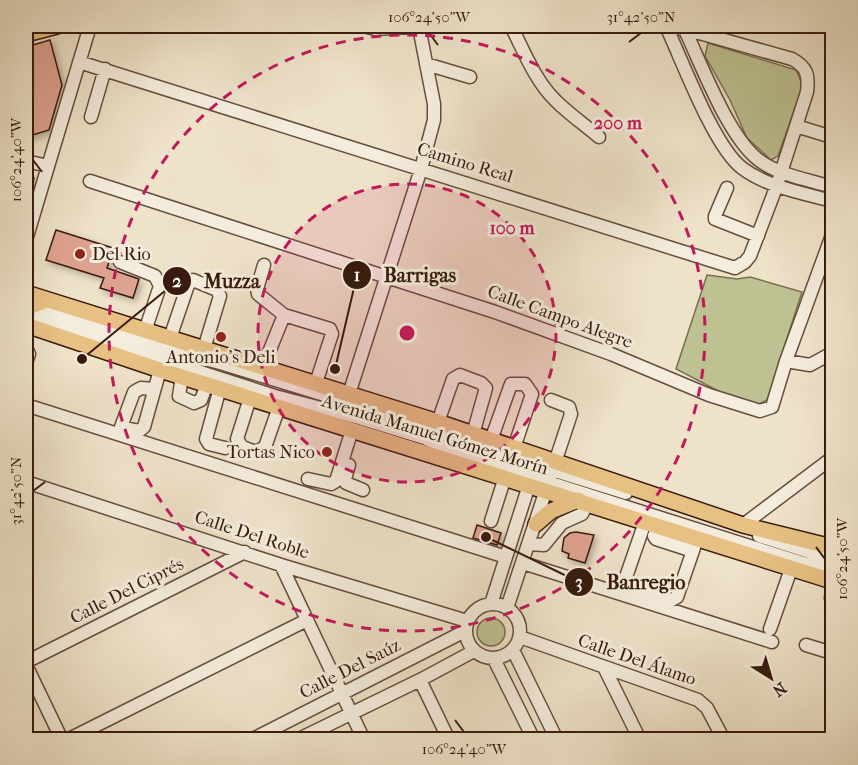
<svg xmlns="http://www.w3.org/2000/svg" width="858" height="765" viewBox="0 0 858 765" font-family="'IM FELL French Canon',serif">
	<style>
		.green { fill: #bec293; stroke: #7b6e50; stroke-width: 1.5 }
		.building { fill: #dea290; stroke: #381b0e; stroke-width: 1.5; filter: url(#shadow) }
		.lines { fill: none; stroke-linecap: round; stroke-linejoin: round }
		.minor-casing { stroke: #664d3d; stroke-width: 15 }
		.major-casing { stroke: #381b0e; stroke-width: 18 }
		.minor { stroke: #f4ecdc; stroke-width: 12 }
		.major { stroke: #e7c184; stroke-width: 15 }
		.ticks { fill: none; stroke: #381b0e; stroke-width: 2 }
		.ring { fill: none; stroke: #c2185b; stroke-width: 3; stroke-dasharray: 10 8 }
		.poi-dot { fill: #8f2418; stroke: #f4ecdc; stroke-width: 2 }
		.labels { text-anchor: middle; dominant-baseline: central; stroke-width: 6; stroke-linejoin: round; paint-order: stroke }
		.street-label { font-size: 18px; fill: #381b0e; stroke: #f4ecdc }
		.poi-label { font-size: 18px; fill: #381b0e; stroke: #f4ecdc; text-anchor: start }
		.centre { fill: #c2185b; stroke: #f4ecdc; stroke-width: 3 }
		.ring-label { font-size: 18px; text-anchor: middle; font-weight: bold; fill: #c2185b; stroke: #f4ecdc; stroke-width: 6; stroke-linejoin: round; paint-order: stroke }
		.leader { fill: none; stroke: #381b0e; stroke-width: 2 }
		.callout-dot { fill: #381b0e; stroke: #f4ecdc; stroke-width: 2 }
		.mark-label { font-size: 18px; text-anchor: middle; font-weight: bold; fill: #fff }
		.callout-label { font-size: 20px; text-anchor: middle; font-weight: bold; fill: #381b0e; stroke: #f4ecdc; stroke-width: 6; stroke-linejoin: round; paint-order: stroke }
		.neatline { fill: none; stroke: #381b0e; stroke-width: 2 }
		.ticks-label { font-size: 15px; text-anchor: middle; fill: #381b0e }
	</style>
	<defs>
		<filter id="shadow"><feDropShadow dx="3" dy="3" stdDeviation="3" flood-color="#0004"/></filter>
	</defs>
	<rect width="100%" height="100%" fill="#eee2c9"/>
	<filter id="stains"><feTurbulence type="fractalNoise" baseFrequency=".00333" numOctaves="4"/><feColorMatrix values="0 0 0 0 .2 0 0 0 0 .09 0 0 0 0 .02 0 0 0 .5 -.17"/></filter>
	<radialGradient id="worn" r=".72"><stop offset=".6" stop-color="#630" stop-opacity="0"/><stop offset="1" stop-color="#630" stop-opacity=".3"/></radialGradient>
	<!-- green -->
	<path class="green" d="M708,43L796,70L803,86L778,156L771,160L747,138L730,100L705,56Z
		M707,275L737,279L750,277L802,292L767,400L759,404L728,396L676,369Z
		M477 632a14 14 0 1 1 28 0a14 14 0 1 1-28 0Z"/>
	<!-- building -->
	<path class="building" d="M50,40L62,85L49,130L26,137V47Z
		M26,176L34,178L27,199H26Z
		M56,230L113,248L107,268L139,279L133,298L100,288L104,278L46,260Z
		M477,525L501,533L497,545L473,538Z
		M576,532L594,535L585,563L568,558L569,554L562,551L564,538L570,533Z"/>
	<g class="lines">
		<!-- minor casing -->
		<g class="minor-casing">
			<path id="minor" d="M364,26L375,29L429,26
				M511,26C524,51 535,81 556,101C569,114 585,125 599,137
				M666,26C682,60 714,147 742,168C767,187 803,193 832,201
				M683,26C701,62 729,142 763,163C783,176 810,180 832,187
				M753,26H760
				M79,62L735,268L745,262L750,256L777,185L807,92C809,75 807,67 792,59L685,29L667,27
				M426,64L470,77
				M91,117L105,69
				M796,126L832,137
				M26,161L48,166
				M90,181L495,312L611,354L709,395L760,411L772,407L786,361L832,235
				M727,188L715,216V219L758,236
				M26,240L90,26
				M120,262L155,276L160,286L145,331
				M264,265L257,289L258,294L284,315
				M27,304L162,348L220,363L423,425L461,442L626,493
				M26,316L275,396L359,418L424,438L450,451L800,562L832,570
				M170,338L188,285L193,280L217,290L220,296L204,349
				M26,348L29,354L26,363
				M786,361L810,365L832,353
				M263,367L284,315L330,329L332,334L316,383
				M182,376L179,396L194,403L201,400L207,384
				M220,388L206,439L209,444L225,448
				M154,389L141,388L134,392L121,427L139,431L144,427L160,370
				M349,394L421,169L434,120V104L419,27
				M250,398L237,439L242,447L256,452L265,447L279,407
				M26,405L506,557
				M438,422L453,379L460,375L481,383L486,388L473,434
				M491,440L511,384H525L532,394L514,448
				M349,465L345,479L346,483L363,490
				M308,479L331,484L336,481L352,430
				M26,482L281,565L467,621
				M491,521L505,477
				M645,522L626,577L629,587L670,601L677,597L697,539
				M743,525L832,458
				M657,526L654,536L656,539L693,551
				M759,536L832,559
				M529,544L544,545L562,523L582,514L587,504
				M523,563L772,642
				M281,565L364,740
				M832,591L831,598L832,602
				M466 631a27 27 0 1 1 54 0a27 27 0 1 1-54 0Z
				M491,604L529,485
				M507,608L571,414L569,407L551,400
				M770,629L791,569
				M520,637L698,700L707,708L724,740
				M806,645L832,653
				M513,650L557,740
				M494,659L534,740
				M26,662L245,552
				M26,665L62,740
				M604,667L640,740
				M420,680L449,740
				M67,740L307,620
				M251,740L465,631
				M297,740L420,680L474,651"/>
		</g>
		<!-- major casing -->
		<g class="major-casing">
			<path id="major" d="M26,34L57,26
				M26,293L438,422L743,525L832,547
				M26,311L31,306L47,300
				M26,325L160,370L832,581
				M536,524L551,511L578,500"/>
		</g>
		<!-- minor -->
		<use href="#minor" class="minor"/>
		<!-- major -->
		<use href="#major" class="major"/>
	</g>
	<!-- ticks -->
	<path class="ticks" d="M429,33L438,45M629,42L641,33M33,160L42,172M33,491L45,482M816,547L825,559M455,720L464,732"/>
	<!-- distance rings -->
	<circle cx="407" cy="333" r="149" fill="#c2185b" fill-opacity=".12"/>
	<g class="ring">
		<circle cx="407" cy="333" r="149"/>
		<circle cx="407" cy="333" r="298"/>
	</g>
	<!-- markers -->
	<g class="poi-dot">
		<circle cx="80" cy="254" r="6"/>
		<circle cx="221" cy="337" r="6"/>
		<circle cx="327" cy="452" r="6"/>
	</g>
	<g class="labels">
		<!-- street labels -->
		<g class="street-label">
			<text transform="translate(465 163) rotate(17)">Camino Real</text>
			<text transform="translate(560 317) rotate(20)">Calle Campo Alegre</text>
			<text transform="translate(435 435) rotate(17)">Avenida Manuel Gómez Morín</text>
			<text transform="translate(252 535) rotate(18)">Calle Del Roble</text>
			<text transform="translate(127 591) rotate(-27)">Calle Del Ciprés</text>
			<text transform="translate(637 660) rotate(19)">Calle Del Álamo</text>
			<text transform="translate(350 669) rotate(-27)">Calle Del Saúz</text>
		</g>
		<!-- poi labels -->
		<g class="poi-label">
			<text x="92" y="254">Del Rio</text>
			<text x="221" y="357" text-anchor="middle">Antonio's Deli</text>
			<text x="315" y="452" text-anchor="end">Tortas Nico</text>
		</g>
	</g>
	<circle cx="407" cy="333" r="9" class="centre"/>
	<g class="ring-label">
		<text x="618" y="129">200 m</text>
		<text x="512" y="234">100 m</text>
	</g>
	<!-- callouts -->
	<path class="leader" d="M335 369L357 275M82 359L177 281M486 537L579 582"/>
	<g class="callout-dot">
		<circle cx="335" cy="369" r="6"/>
		<circle cx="82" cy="359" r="6"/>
		<circle cx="486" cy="537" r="6"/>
		<circle cx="357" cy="275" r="15"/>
		<circle cx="177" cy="281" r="15"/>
		<circle cx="579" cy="582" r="15"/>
	</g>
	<g class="mark-label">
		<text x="357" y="281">1</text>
		<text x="177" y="287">2</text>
		<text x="579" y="588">3</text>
	</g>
	<g class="callout-label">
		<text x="420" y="282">Barrigas</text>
		<text x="232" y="288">Muzza</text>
		<text x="646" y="589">Banregio</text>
	</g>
	<!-- margin -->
	<rect width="858" height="765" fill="none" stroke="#eee2c9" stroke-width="66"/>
	<!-- north arrow -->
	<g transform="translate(771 678) rotate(143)" stroke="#f4ecdc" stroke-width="4.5" paint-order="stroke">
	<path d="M0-4.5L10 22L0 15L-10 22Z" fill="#381b0e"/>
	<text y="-9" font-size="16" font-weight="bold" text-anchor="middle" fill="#381b0e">N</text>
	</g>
	<rect x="33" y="33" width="792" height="699" class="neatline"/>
	<g class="ticks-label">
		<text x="429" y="22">106°24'50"W</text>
		<text x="641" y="22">31°42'50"N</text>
		<text transform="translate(16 160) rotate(-90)" y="5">106°24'40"W</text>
		<text transform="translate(16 491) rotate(-90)" y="5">31°42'50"N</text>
		<text transform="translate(842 559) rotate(-90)" y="5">106°24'50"W</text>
		<text x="464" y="754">106°24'40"W</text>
	</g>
	<rect width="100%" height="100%" filter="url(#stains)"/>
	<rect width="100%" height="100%" fill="url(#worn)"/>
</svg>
